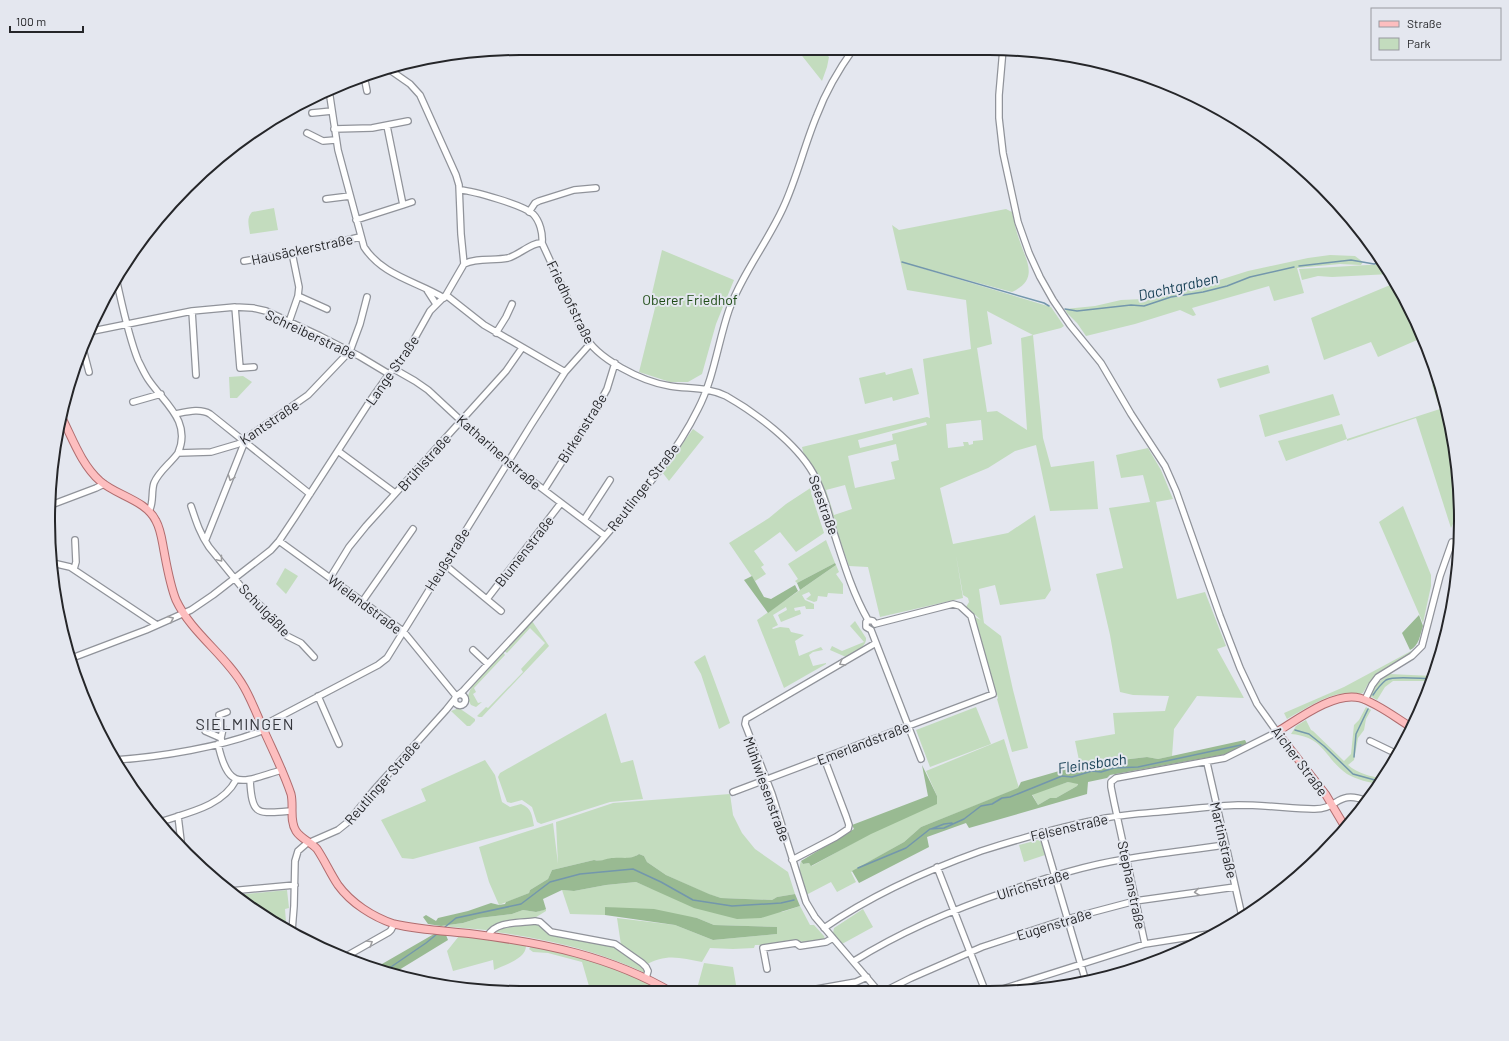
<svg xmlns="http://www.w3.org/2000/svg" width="1509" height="1041" viewBox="0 0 1509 1041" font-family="Barlow,sans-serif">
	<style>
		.green { fill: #c3dcbe; fill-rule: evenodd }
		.forest { fill: #99ba92; fill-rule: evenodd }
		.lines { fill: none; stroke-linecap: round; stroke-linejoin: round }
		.stream { stroke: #7397ac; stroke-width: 1.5 }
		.minor-casing { stroke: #90939a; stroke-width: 8 }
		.major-casing { stroke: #b06d6f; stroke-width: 9 }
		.minor { stroke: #fff; stroke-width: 5.5 }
		.major { stroke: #fdbebf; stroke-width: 7 }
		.oneway { stroke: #9d9d9f }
		.labels { text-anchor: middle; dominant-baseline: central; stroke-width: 4; stroke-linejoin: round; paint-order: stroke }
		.street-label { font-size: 14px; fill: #252629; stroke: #e4e7ef }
		.park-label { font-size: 14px; fill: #1d4b15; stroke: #e4e7ef }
		.water-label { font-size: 15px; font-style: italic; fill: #153e53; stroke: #e4e7ef }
		.quarter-label { font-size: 16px; letter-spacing: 1px; fill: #34363c; stroke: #e4e7ef }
		.rim { fill: none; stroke: #252629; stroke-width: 2 }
	</style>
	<rect width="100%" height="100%" fill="#e4e7ef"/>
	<!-- green -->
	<path class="green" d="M799,52L826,54L829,57L827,67L822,81Z
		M274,208L278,230L250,234C249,226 246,218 252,212Z
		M1006,209L1012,212C1014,221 1016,231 1019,239C1026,261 1040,279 1012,292L911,265L1051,307L1064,326L1061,328L1033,335L1043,438L1051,467L1094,461L1098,509L1050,511L1036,445L1015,451L988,468L940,488L953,544L1008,533L1035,515L1051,590L1045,599L1000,605L995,585L979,589L984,623L1001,636L1013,690L1028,748L1012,752L997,699L998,698L973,616L981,620L966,607L969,602L968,598L963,595L956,555L963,598L880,617L868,567L849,566L831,515L804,456L802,447L927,417L930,418L923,359L971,349L966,300L907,290L892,225L899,230ZM987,311L1033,335L1021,338L1027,430L997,411L987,412L977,348L992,344ZM981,420L983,440L973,441V444L969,445L968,442H963L964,446L948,448L946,424ZM926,422L927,425L892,434L893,440L860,448L858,440ZM896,444L899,460L891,462L895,479L855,488L848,456ZM845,485L852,509L834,515L826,490Z
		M662,250L734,280L716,324L702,374L688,382H670L639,372L656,304L650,302Z
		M1330,255L1355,256L1363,262L1361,265L1340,264L1297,268L1304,293L1274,301L1269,286L1192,308L1196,315L1193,316L1180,310L1135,324L1086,336L1077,323L1067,313L1065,309L1095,306L1121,300L1144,299L1166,292L1194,288L1248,271L1308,258Z
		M1385,264L1390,274L1332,277L1318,276L1302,280L1299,269Z
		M1395,283L1424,337L1378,357L1371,342L1324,360L1311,318Z
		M1268,365L1270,373L1220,388L1217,379Z
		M912,368L919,394L893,401L892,397L865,404L859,378L885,372L886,375Z
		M243,376L252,382L237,398H230L229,377Z
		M1438,382L1446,409L1441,411L1455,460L1460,509L1451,528L1416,418L1347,441V439L1286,461L1278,441L1342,424L1347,439L1440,409L1432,385Z
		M1333,394L1340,415L1265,437L1259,415Z
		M693,429L704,437L669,481L662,472Z
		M1148,448L1161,470L1173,499L1156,502L1177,599L1205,592L1226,646L1217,649L1244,698L1197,696L1174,729L1172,756L1158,759L1147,757L1080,765L1075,741L1115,734L1113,713L1165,711L1169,696L1133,695L1120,692L1110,635L1096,574L1123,568L1109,508L1150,502L1143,475L1121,478L1116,455Z
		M812,487H813L811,493L824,533L796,552L780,532L754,551L764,565L761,567L766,574L755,581L729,543L769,518L786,504Z
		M815,488L830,526L827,534L814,493Z
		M1403,506L1431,575V586L1423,623L1379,522Z
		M826,540L835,563L797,583L795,581L798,579L788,564Z
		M836,565L839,572L836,574L843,584V594L828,593L827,597L818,596L817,601L814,602L806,599L811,595L809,592L802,595L805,600L814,604V609H806L805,606L794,608L795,611L800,610L801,614L781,622L778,615L787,610L786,607L773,615L778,625L772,628L773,629L780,627L789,628L791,632L804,635L795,641L799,656L821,647L823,650L813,652L809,655L813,666L826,663V664L784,688L757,620Z
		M285,568L298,576L286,594L276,584Z
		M532,621L549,646L482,717H479L477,716L486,707L488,708L523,672L521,669L545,643L530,628L507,653L504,651Z
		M855,621L866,638C867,647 853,653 846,657L830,650L832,646L842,651L864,642L850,626Z
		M1413,650H1415L1405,658L1377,673L1368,684L1363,693C1355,696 1346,692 1335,695C1320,699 1301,711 1287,719L1284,713L1344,687Z
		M503,652L505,655L474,688L476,692L473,694L478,703L482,702L476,707L471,705L467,698L471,688L478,678Z
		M705,655L730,723L719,729L701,674L694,662Z
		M1389,674L1433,676L1431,681H1393L1385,687L1377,700L1370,696L1375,685Z
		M976,707L991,744L930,767L916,730Z
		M1366,707L1371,710L1366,719L1364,730L1358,738L1354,760L1348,765C1358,774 1371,776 1383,779L1380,785C1369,782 1357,780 1347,774C1324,758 1325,737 1291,734L1296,726L1306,720L1311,730L1309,729L1313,731L1344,761L1351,754L1354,725L1359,720Z
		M459,708L475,719V721L470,726H467L451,711Z
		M606,713L621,763L633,760L643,799L610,802L541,824L537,822L532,807L522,800L511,803L507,802L498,777L500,773Z
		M1004,739L1019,788L921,827L904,842L851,872L856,882L837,892L831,882L806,895C804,885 797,871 801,861L803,864L809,863L812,866L937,796L926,771Z
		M485,760L495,775L502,802L510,807L521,804C532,808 532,816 534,826L413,859L402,858L381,820L426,801L421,789Z
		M1068,782L1078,783L1077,786L1056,798H1050L1038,805L1032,794Z
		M730,794L733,815L742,833L755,849L788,872L795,894L777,897L772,900L721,898L708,894L666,875L647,862L644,856L639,854L634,857L623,859L614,858L601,861L594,860L552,870L548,879L530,890L529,893L499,905L489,882L479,847L553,823L558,864L556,822L613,803Z
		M1038,840L1041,842L1045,855L1024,862L1019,845Z
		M636,882L650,888L782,912L800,906L810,925H814L824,936L825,939L822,941L804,945L801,941L772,945H755L754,948L733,949L710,948L702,962C682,958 665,953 646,965L641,958L621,945L617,918L675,925L713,940L777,934V927L714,925L697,918L605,907V915L570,914L562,890L574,891L606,885Z
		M287,890L289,908L285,909L286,922L288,923L287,929L258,913L235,895Z
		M546,909V911L533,919L486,930L441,926L463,923L479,918L512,914L523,910L536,912Z
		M863,909L873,927L842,944L833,933L834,928Z
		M533,923L538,924L549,932L614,946L646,968L645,973C595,950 551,940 496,932L499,929Z
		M459,936L525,944L526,946C526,959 504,965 494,970L493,960L453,971L447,951Z
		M532,945C561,951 590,959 618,969C635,975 651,984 667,993H591L582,962L548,953L533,952L529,949Z
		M704,963L733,967L736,985L722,988L718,993L706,992L698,985Z"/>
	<!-- forest -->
	<path class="forest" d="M835,563L836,565L800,590L797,583Z
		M752,576L764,597L771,599L795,585L798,591L768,613L744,580Z
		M1419,615L1423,626C1420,635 1419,646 1410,650L1402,633Z
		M1245,740L1247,744L1227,754L1110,775L1107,778L1088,782L1087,794L969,828L966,823L927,837L929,847L859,883L852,871L904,842L921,827L1018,788L1021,782L1080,765L1147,757L1158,759ZM1068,782L1078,784L1077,786L1056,798H1050L1038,805L1032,795Z
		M922,765L937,796V804L871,834L811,866L809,863L803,864L801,861L854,829L852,825L928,796Z
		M639,854L644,856L647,862L666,875L709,894L721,898L772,900L777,897L795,894L800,906L761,918L737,919L694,908L636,882L606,885L574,891L562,890L543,899L546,909L544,910L536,912L523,910L512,914L479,918L463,923L441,926L428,924L423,917L426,915L436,921L438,918L468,911L491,903L499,905L505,904L506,902L529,893L530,890L548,879L552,870L594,860C603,862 605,858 614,858C623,857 630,860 639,854Z
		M605,907L654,909L697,918L714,925L777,927V934L713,940L675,925L605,915Z
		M434,934L446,935L448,940L394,973L375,968Z"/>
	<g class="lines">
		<!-- stream -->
		<path class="stream" d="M902,262L1044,303L1049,306
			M1299,266L1351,260L1374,264L1383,262
			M1065,309L1077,311L1131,305L1144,306L1171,297L1203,292L1227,286L1250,277L1294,267
			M1373,695C1377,689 1381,684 1386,680C1395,675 1421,679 1432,679
			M1295,730L1309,734L1324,746L1353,774L1382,782
			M1354,757L1356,734L1368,709
			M931,829L944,824L952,823
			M858,868L906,848L930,829L944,828L964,819L981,806L992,804L1002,798L1010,797L1062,776L1072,777L1092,771L1101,772L1114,768L1138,767L1241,745
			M445,927L456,918L521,904L550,882L580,874L633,869L661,882L693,900L732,906L781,903L794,900
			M385,971L426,943L437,934"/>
		<!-- minor casing -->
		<g class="minor-casing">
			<path id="minor" d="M1003,49L999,95V118L1003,153L1018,222L1029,253L1040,277L1053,300L1070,325L1101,363L1131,414L1165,466L1176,491L1220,616L1240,668L1257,704L1277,732L1225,758L1116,778L1111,782V787L1114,802L1145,944
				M364,76L367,91
				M329,90L338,150L364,247C383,276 416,281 444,298
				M312,113L332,111
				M334,129L372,128L408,121
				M307,133L323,141L335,140
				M460,190C474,191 523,205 533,214C540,221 543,234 542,243L584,334C596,359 643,382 670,386C689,389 708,387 726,396C756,413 796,443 813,473C823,491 828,511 833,530C843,561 852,592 868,620L873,621L875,624
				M326,199L350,196
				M403,205L412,202
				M529,212L535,203L539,201L574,190L596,188
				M356,220L403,205L387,126
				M292,253L299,287L298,296L327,309
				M244,261L292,253L360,237
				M464,264C477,257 494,261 508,258C519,255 532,242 542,243
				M116,278C122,304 128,335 138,360C141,366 144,373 148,379C164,403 192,421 178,453
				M427,290L436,304
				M446,295L484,325L565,372
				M235,307L240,368L254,367
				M192,311L196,375
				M289,322L298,296
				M88,332L192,311L235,307L253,308L266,311L320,336L359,356L389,374
				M496,333L506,317L512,304
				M82,345L89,372
				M394,369L415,381L428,390L499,456L605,536
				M133,402L161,394
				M175,414C186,412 200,408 210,414L310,494
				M338,451L395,493
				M544,490L600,402L607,389L615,363
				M51,505L96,488L104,484
				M191,506C196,521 200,534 209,547L248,595L261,606L287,636L301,643L314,657
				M149,511C154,503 151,492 154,483C159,471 170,464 178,453L211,452L238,444L308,395L350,351L360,324L367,297
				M584,520L610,480
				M206,539L245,441
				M279,541L403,631L456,696
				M444,564L501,611
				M51,565L57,564L70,567L157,625
				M74,569L76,562L75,540
				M330,578L349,547L366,526L506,371L522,348
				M487,599L561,503
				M362,602L413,529
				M868,620L866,622V627L871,630L921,759
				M876,643L746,719L745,724L772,794L806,902L815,917L880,993
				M473,650L488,664
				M72,658L146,630L191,610L213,595L271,550L279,541L295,517L372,398L389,374L407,352L430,311L446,295L464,264L461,234L459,185L456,175L420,95L410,84L387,68
				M454.5 700a5.5 5.5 0 1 1 11 0a5.5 5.5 0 1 1-11 0Z
				M458,695L463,691C509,641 556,592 601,541C636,500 674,458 698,409C714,378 718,342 729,310C742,274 767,243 783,208C797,178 804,146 817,115C826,91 839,69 854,48
				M318,696L339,744
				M1365,700L1372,685L1378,677L1412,656L1422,646L1440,576L1452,542
				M203,725L205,731L221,738
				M262,726L378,665L387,658L531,425L565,372L590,344
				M1370,741L1397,754
				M222,743L221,738L223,729L219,715L227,712
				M218,744C229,794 243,781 282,770
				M115,760C160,757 222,747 264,730
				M1207,763L1242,916
				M250,780C252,818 258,813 292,811
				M733,792L993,694L971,616L960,606L953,604L875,624
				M178,816L182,849
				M160,822C186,813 222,807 236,780
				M1042,832L1086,982
				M792,860L836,837L848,829L849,825L846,816L824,758
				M937,867L986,993
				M230,891L295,885
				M824,928C873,894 925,871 981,851C1022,838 1063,826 1106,818C1127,814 1148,813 1169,811C1192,809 1215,806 1238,805C1263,805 1288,808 1313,809C1339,810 1336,789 1367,801
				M292,931L294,906L295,861L298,851L306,844L338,830L348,822L374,790L446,710L454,700
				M488,936C494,921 521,923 535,921L540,922L551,932L615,944L642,963L646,967L648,971L646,978
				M343,958L389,932L391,930L394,924
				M854,961C902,931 954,909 1008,891C1046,878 1086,865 1126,859C1159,853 1192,850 1225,845
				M767,969L763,948L796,943L800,946L826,942L833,938
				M794,993L856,982L867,977
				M881,993L911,978L982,947L1067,919L1135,901L1235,887
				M990,993L1145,944L1215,933"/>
		</g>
		<!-- major casing -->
		<g class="major-casing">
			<path id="major" d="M63,420C73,440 82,465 100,481C117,496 146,500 156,521C161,530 162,541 164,551C167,567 170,585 176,600C192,634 226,655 244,687C252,701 258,717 265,733C274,753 284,773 291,794C294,806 289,820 296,831C301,839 311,842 317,849C325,861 330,873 338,885C351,903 373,917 394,924C420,930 446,931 473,934C543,943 611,956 673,993
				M1345,827L1326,795L1277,732C1298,719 1335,691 1360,698C1377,703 1396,718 1411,727"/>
		</g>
		<!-- minor -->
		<use href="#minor" class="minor"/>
		<!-- major -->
		<use href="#major" class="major"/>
	</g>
	<!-- one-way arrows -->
	<defs><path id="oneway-chevron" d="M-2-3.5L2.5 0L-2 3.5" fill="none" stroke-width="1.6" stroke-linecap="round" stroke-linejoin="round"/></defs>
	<g class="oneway">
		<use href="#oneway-chevron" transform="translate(231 478) rotate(111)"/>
		<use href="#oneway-chevron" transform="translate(220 559) rotate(50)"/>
		<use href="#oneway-chevron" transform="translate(171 619) rotate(-24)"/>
		<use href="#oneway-chevron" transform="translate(842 663) rotate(150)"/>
		<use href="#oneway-chevron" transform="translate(1197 892) rotate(172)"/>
		<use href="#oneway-chevron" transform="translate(370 943) rotate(-31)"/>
	</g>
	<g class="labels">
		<!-- street labels -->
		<g class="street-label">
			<text transform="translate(302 249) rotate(-12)">Hausäckerstraße</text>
			<text transform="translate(571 302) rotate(64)">Friedhofstraße</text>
			<text transform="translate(311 334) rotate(25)">Schreiberstraße</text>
			<text transform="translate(392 370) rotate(-55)">Lange Straße</text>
			<text transform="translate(269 422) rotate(-34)">Kantstraße</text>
			<text transform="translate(582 428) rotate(-58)">Birkenstraße</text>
			<text transform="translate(499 452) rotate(41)">Katharinenstraße</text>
			<text transform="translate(424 462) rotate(-48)">Brühlstraße</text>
			<text transform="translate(643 487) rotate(-52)">Reutlinger Straße</text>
			<text transform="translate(824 505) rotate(70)">Seestraße</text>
			<text transform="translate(524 551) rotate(-52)">Blumenstraße</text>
			<text transform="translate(447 559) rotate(-58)">Heußstraße</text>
			<text transform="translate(365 604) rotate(37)">Wielandstraße</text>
			<text transform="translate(265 610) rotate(46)">Schulgäßle</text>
			<text transform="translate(863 743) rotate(-21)">Emerlandstraße</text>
			<text transform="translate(1300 761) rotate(53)">Aicher Straße</text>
			<text transform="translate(382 782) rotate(-49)">Reutlinger Straße</text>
			<text transform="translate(767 789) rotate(70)">Mühlwiesenstraße</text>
			<text transform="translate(1069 827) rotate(-13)">Felsenstraße</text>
			<text transform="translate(1224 840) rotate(77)">Martinstraße</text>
			<text transform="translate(1033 884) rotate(-17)">Ulrichstraße</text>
			<text transform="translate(1132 885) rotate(78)">Stephanstraße</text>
			<text transform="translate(1054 924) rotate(-17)">Eugenstraße</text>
		</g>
		<!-- park labels -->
		<g class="park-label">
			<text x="690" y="299">Oberer Friedhof</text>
		</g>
		<!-- water labels -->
		<g class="water-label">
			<text transform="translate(1178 286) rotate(-13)">Dachtgraben</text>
			<text transform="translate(1092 763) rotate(-8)">Fleinsbach</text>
		</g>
		<!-- quarter labels -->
		<g class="quarter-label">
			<text x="245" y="723">SIELMINGEN</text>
		</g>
	</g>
	<!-- crop -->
	<path d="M0 0H1509V1041H0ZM520 55H989A465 465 0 0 1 1454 520V521A465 465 0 0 1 989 986H520A465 465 0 0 1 55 521V520A465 465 0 0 1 520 55Z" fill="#e4e7ef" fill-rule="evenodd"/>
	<path class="rim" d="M520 55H989A465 465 0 0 1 1454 520V521A465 465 0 0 1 989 986H520A465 465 0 0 1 55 521V520A465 465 0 0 1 520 55Z"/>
	<!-- legend -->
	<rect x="1371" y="8" width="130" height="52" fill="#e4e7ef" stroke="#989aa0"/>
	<rect x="1379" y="21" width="20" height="6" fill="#fdbebf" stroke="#989aa0"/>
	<text x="1407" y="28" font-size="12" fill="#252629">Straße</text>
	<rect x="1379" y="38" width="20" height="12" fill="#c3dcbe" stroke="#989aa0"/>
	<text x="1407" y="48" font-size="12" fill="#252629">Park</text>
	<!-- scale -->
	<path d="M10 26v6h73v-6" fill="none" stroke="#252629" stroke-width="2"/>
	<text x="16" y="26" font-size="12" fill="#252629" stroke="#e4e7ef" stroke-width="3" paint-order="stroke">100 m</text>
</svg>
